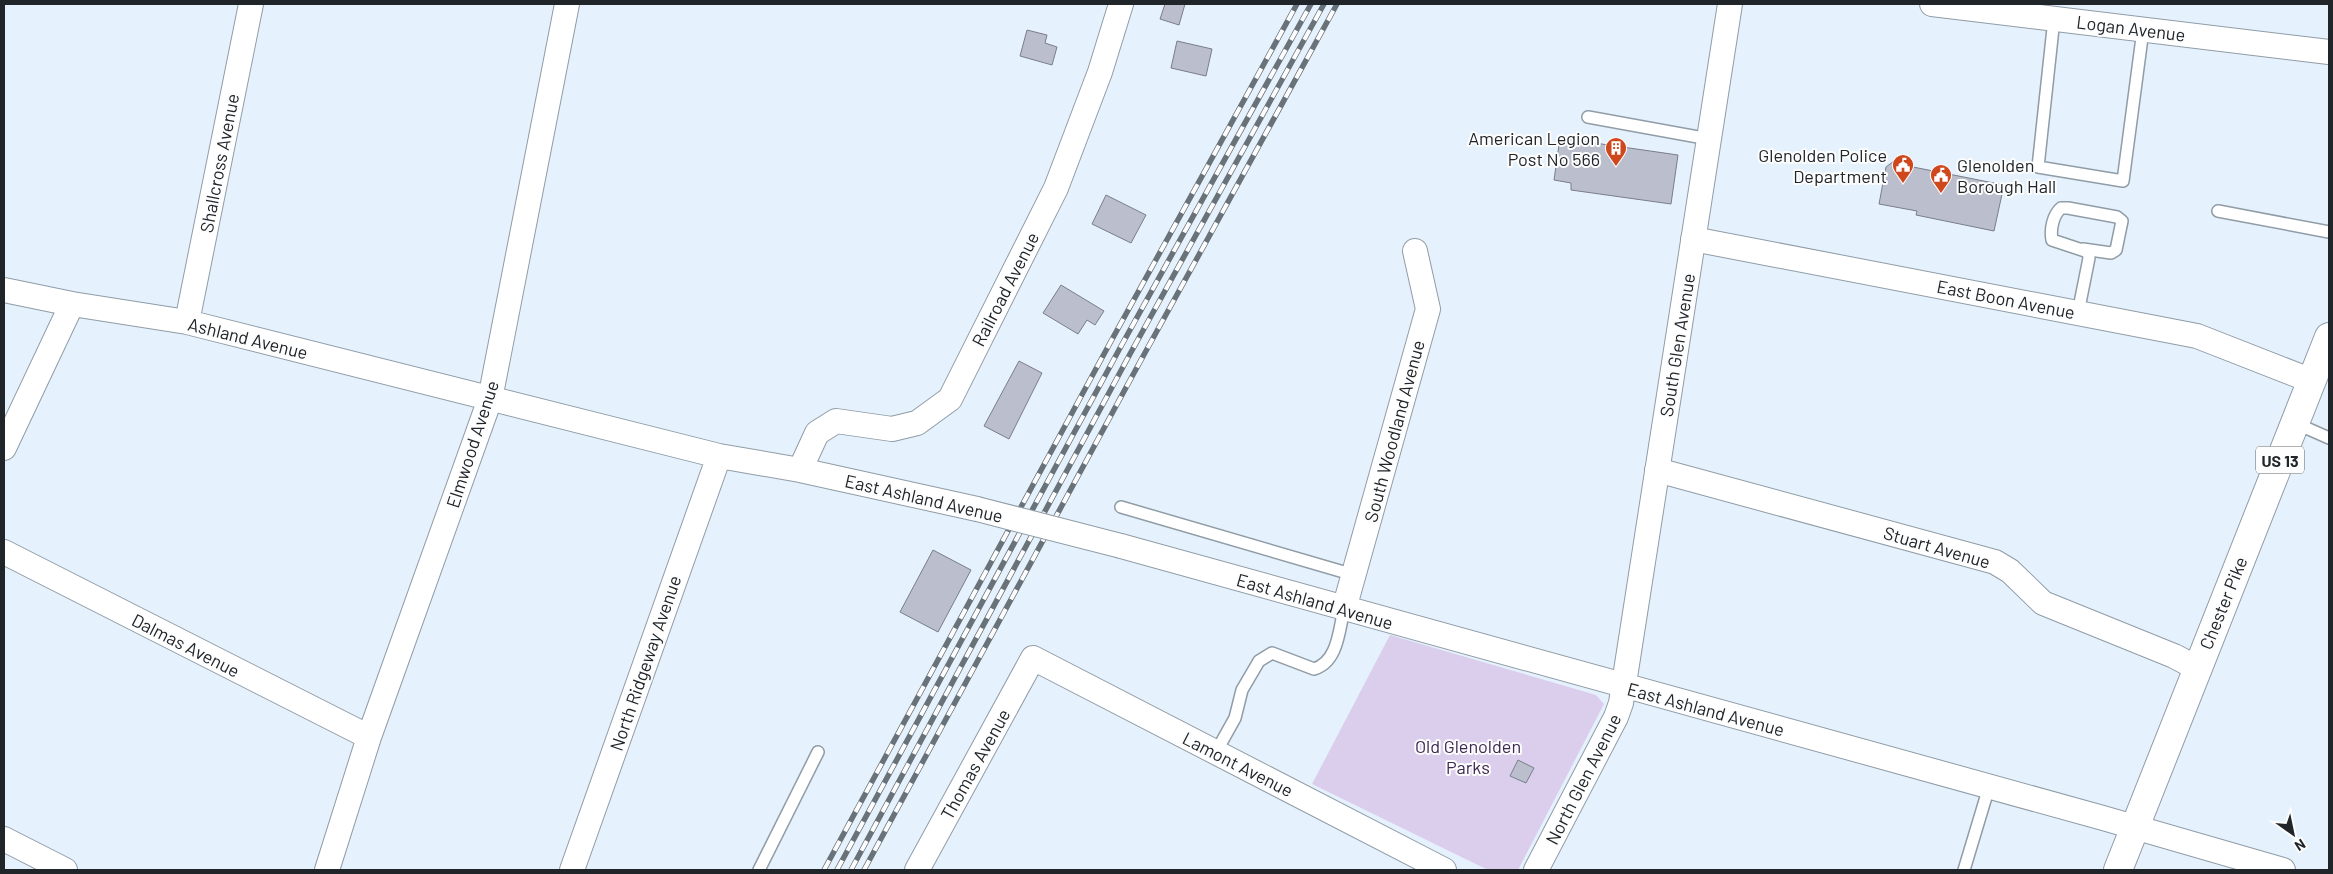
<svg xmlns="http://www.w3.org/2000/svg" width="2333" height="874" viewBox="0 0 2333 874" font-family="Barlow,sans-serif">
	<style>
		.green { fill: #dbceec }
		.building { fill: #bbbfcd; stroke: #7a7d8a }
		.lines { fill: none; stroke-linecap: round; stroke-linejoin: round }
		.lane-casing { stroke: #909ca6; stroke-width: 14 }
		.street-casing { stroke: #909ca6; stroke-width: 26 }
		.primary-casing { stroke: #909ca6; stroke-width: 30 }
		.lane { stroke: #fff; stroke-width: 11 }
		.street { stroke: #fff; stroke-width: 24 }
		.primary { stroke: #fff; stroke-width: 28 }
		.rail-casing { stroke: #6a7279; stroke-width: 5.5 }
		.rail { stroke: #fdfdfd; stroke-width: 4; stroke-dasharray: 11; stroke-linecap: butt }
		.street-bridge-casing { stroke: #909ca6; stroke-width: 26; stroke-linecap: butt }
		.street-bridge { stroke: #fff; stroke-width: 24 }
		.labels { text-anchor: middle; dominant-baseline: central; stroke-width: 4; stroke-linejoin: round; paint-order: stroke }
		.shield { fill: #fdfdfd; stroke: #626669; stroke-width: 1 }
		.shield-label { font-size: 16px; font-weight: bold; fill: #202529 }
		.street-label { font-size: 18px; fill: #202529; stroke: #fdfdfd }
		.poi-label { font-size: 18px; fill: #202529; stroke: #fdfdfd; text-anchor: end }
		.park-label { font-size: 18px; fill: #3d2853; stroke: #fdfdfd }
	</style>
	<rect width="100%" height="100%" fill="#e5f2fd"/>
	<!-- green -->
	<path class="green" d="M1390,635L1596,695L1604,704L1518,870H1488L1312,784Z"/>
	<!-- building -->
	<path class="building" d="M1165,4H1185L1179,25L1160,19Z
		M1027,30L1047,35L1045,43L1057,47L1052,65L1020,56Z
		M1177,41L1212,49L1206,76L1171,68Z
		M1560,138L1678,155L1671,204L1571,190V183L1554,180Z
		M1904,160L1911,162L1913,167L2004,185L1994,231L1916,215L1917,211L1879,204L1886,167L1894,161Z
		M1106,195L1146,215L1131,243L1092,224Z
		M1061,285L1104,311L1095,325L1087,320L1078,334L1043,313Z
		M1019,361L1042,373L1009,439L984,426Z
		M933,550L971,570L938,632L900,612Z
		M1518,760L1534,768L1526,783L1510,776Z"/>
	<g class="lines">
		<!-- lane casing -->
		<g class="lane-casing">
			<path id="lane" d="M2054,19L2038,167L2123,181L2143,30
				M1588,117L1709,139
				M2218,211L2329,232
				M2078,313L2089,258L2088,252L2052,240C2050,229 2053,215 2061,208H2068L2117,217L2122,221L2116,250L2111,253L2083,249
				M2295,423L2329,438
				M1121,507L1354,575
				M1216,752L1235,718L1242,690L1259,661L1272,653L1314,669C1338,662 1339,630 1344,609
				M759,870L818,752
				M1964,870L1989,787"/>
		</g>
		<!-- street casing -->
		<g class="street-casing">
			<path id="street" d="M1932,4L2329,52
				M1693,239L2197,336L2312,381
				M4,290L72,304L187,322L719,456L800,470L977,509
				M187,322L251,4
				M4,448L72,304
				M800,470L817,433L836,421L892,429L917,423L950,399L1056,188L1100,72L1121,4
				M1657,470L1995,562L2010,571L2043,603L2174,656L2197,668
				M1121,546L2103,818L2283,870
				M4,552L369,737
				M1344,609L1428,309L1415,251
				M4,839L65,870
				M327,870L369,737L490,399L567,4
				M572,870L719,456
				M917,870L1033,658L1444,870
				M1536,870L1616,717L1621,703L1730,4"/>
		</g>
		<!-- primary casing -->
		<g class="primary-casing">
			<path id="primary" d="M2118,870L2329,337"/>
		</g>
		<!-- lane -->
		<use href="#lane" class="lane"/>
		<!-- street -->
		<use href="#street" class="street"/>
		<!-- primary -->
		<use href="#primary" class="primary"/>
		<!-- rail casing -->
		<g class="rail-casing">
			<path id="rail" d="M824,870L1110,343L1297,4
				M837,870L1120,348L1311,4
				M851,870L1130,354L1324,4
				M864,870L1141,360L1337,4"/>
		</g>
		<!-- rail -->
		<use href="#rail" class="rail"/>
		<!-- street-bridge casing -->
		<g class="street-bridge-casing">
			<path id="street-bridge" d="M977,509L1121,546"/>
		</g>
		<!-- street-bridge -->
		<use href="#street-bridge" class="street-bridge"/>
	</g>
	<!-- icons -->
	<defs>
		<g id="building-pin" transform="scale(1.125)"><path d="M0 17L-7.5 6A9.5 9.5 0 1 1 7.5 6Z" fill="#cf471d" stroke="#fdfdfd"/><path d="M-4-6H4V6H1V3H-1V6H-4ZM-2.5-4.3h1.7v1.8h-1.7ZM.8-4.3h1.7v1.8H.8ZM-2.5-1h1.7V.8h-1.7ZM.8-1h1.7V.8H.8Z" fill="#fff"/></g>
		<g id="civic-pin" transform="scale(1.125)"><path d="M0 17L-7.5 6A9.5 9.5 0 1 1 7.5 6Z" fill="#cf471d" stroke="#fdfdfd"/><path d="M-.6-6.5H3V-4.5H.6V-3L4-1V1h2V6H-6V1h2V-1L-.6-3ZM-1.2 2.5V6h2.4V2.5Z" fill="#fff"/></g>
	</defs>
	<g fill-rule="evenodd">
		<use href="#building-pin" x="1616" y="148"/>
		<use href="#civic-pin" x="1903" y="165"/>
		<use href="#civic-pin" x="1941" y="175"/>
	</g>
	<g class="labels">
		<!-- shield labels -->
		<rect class="shield" x="2256" y="446.5" width="48" height="27" rx="4"/>
		<g class="shield-label">
			<text x="2280" y="460">US 13</text>
		</g>
		<!-- street labels -->
		<g class="street-label">
			<text transform="translate(2131 28) rotate(7)">Logan Avenue</text>
			<text transform="translate(219 163) rotate(-79)">Shallcross Avenue</text>
			<text transform="translate(1005 289) rotate(-63)">Railroad Avenue</text>
			<text transform="translate(2006 299) rotate(11)">East Boon Avenue</text>
			<text transform="translate(248 338) rotate(14)">Ashland Avenue</text>
			<text transform="translate(1677 345) rotate(-81)">South Glen Avenue</text>
			<text transform="translate(1394 431) rotate(-75)">South Woodland Avenue</text>
			<text transform="translate(472 444) rotate(-72)">Elmwood Avenue</text>
			<text transform="translate(924 498) rotate(13)">East Ashland Avenue</text>
			<text transform="translate(1937 547) rotate(16)">Stuart Avenue</text>
			<text transform="translate(1315 601) rotate(16)">East Ashland Avenue</text>
			<text transform="translate(2223 603) rotate(-68)">Chester Pike</text>
			<text transform="translate(186 645) rotate(27)">Dalmas Avenue</text>
			<text transform="translate(645 663) rotate(-71)">North Ridgeway Avenue</text>
			<text transform="translate(1706 709) rotate(15)">East Ashland Avenue</text>
			<text transform="translate(975 764) rotate(-61)">Thomas Avenue</text>
			<text transform="translate(1238 764) rotate(27)">Lamont Avenue</text>
			<text transform="translate(1583 779) rotate(-63)">North Glen Avenue</text>
		</g>
		<!-- poi labels -->
		<g class="poi-label">
			<text x="1600" y="138">American Legion<tspan x="1600" dy="21">Post No 566</tspan></text>
			<text x="1887" y="155">Glenolden Police<tspan x="1887" dy="21">Department</tspan></text>
			<text x="1957" y="165" text-anchor="start">Glenolden<tspan x="1957" dy="21">Borough Hall</tspan></text>
		</g>
		<!-- park labels -->
		<g class="park-label">
			<text x="1468" y="746">Old Glenolden<tspan x="1468" dy="21">Parks</tspan></text>
		</g>
	</g>
	<!-- border -->
	<rect width="2333" height="874" fill="none" stroke="#202529" stroke-width="10"/>
	<!-- north arrow -->
	<g transform="translate(2293 834) rotate(147)" stroke="#fdfdfd" stroke-width="4" paint-order="stroke">
	<path d="M0-4L9 19L0 12L-9 19Z" fill="#202529"/>
	<text y="-8" font-size="14" font-weight="bold" text-anchor="middle" fill="#202529">N</text>
	</g>
</svg>
